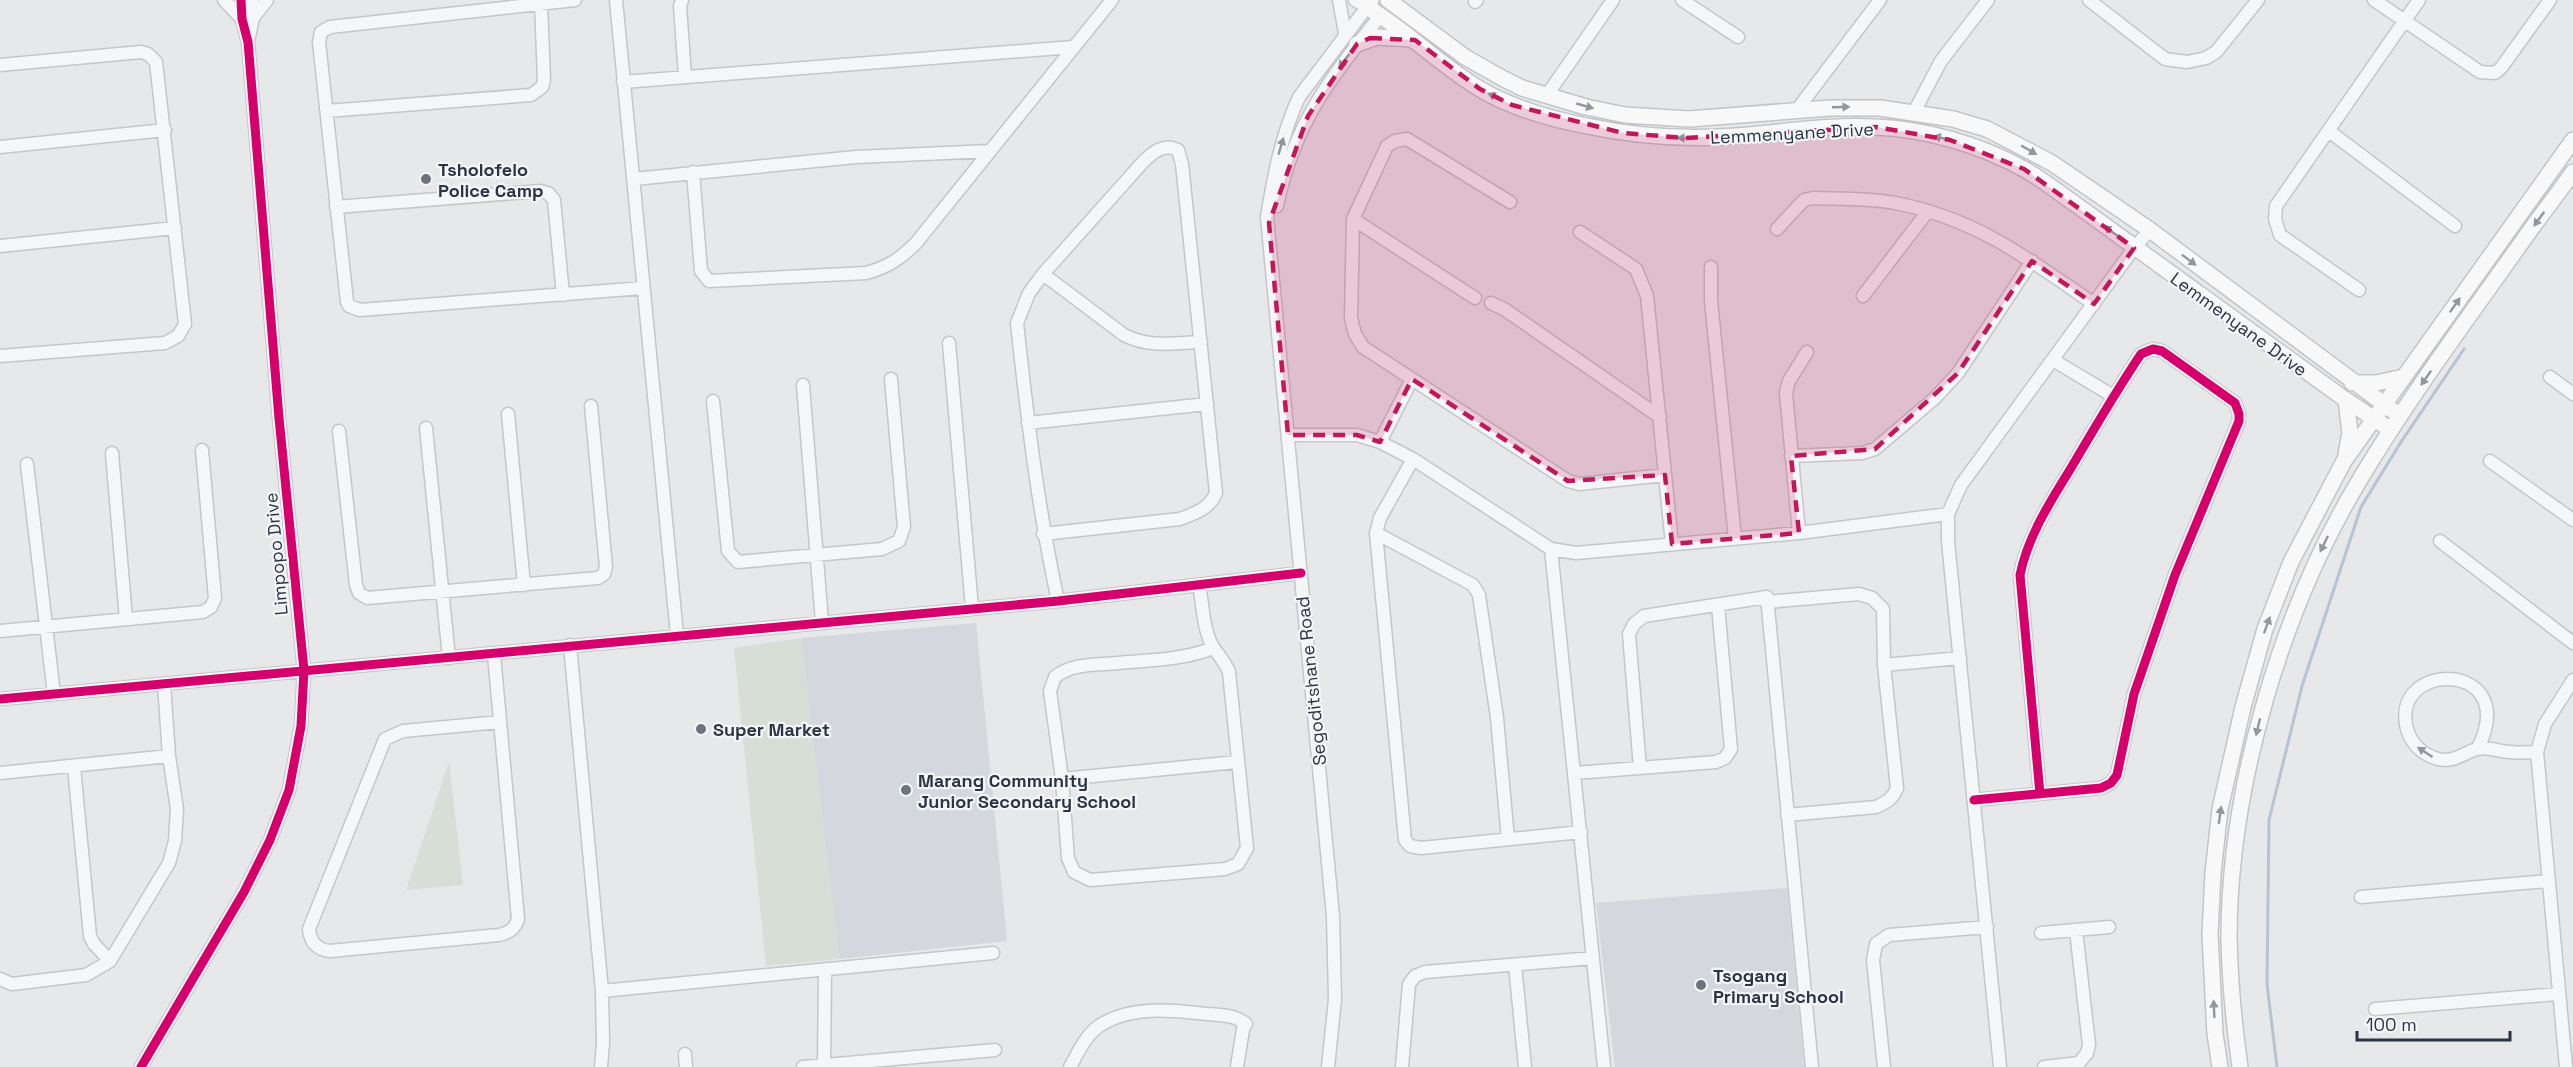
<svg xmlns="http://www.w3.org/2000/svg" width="2573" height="1067" viewBox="0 0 2573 1067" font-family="'Space Grotesk',sans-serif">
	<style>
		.built { fill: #d4d7dd }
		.green { fill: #d6ded6 }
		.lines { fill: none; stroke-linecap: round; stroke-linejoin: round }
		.stream { stroke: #b4c4d5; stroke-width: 3 }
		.minor-casing { stroke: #c4c6c8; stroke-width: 15 }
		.major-casing { stroke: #c2c5c8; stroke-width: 18 }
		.minor { stroke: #f5f6f7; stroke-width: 12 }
		.major { stroke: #f8f8f8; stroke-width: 15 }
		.cycleway-casing { stroke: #f4f6f9; stroke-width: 13 }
		.cycleway { stroke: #d6006c; stroke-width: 9 }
		.oneway { fill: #90959e }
		.oneway2 { fill: #92969e }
		.marked { fill: #c2185b; fill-opacity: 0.2; stroke: #c2185b; stroke-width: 4.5; stroke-dasharray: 12 8; stroke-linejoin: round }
		.poi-dot { fill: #6c737f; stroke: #f4f6f9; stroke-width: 2 }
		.labels { text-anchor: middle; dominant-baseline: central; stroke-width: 4.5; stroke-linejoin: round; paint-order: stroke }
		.street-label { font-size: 18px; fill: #2b3445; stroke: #f4f6f9 }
		.poi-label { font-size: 18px; font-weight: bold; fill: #2b3445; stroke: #f4f6f9; text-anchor: start }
	</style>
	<rect width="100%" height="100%" fill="#e6e8ea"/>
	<!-- built -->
	<path class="built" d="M976,623L1007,941L839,959L801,638Z
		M1787,888L1804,1067H1615L1596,903Z"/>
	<!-- green -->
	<path class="green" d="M801,638L839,959L766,966L734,648Z
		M449,762L463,885L406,890Z"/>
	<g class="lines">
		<!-- stream -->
		<path class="stream" d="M2277,1067L2267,984L2269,820L2302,686L2361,507L2401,442L2464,349"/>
		<!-- minor casing -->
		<g class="minor-casing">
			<path id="minor" d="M224,0L242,19
				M575,0L330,27L321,32L319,42L347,302L349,306L360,310L643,288
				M616,0L677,635
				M682,0L680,6L685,76
				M1339,0L1345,33
				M1682,0L1738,37
				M2089,0L2165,59L2187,62L2206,58L2216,52L2258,0
				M2374,0L2480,72L2495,73L2501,68L2550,0
				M1475,2L1477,0
				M253,18L267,0
				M249,37L253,18L252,0
				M0,65L141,52L148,54L156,62L185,324L178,336L165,343L0,356
				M623,82L1073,47
				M1547,95L1613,0
				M327,111L531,95L542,87L544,80L541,3
				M1796,111L1880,0
				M1914,112L1941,61L1988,0
				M2329,131L2455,226
				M0,147L165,130
				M693,172L701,271L709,281L866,273C888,267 900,259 916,243L1112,0
				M634,179L856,157L990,151
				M1510,202L1407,139L1395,141L1387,146L1353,219L1351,318L1355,334L1363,347L1568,481L1579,484L1665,475
				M1277,206C1293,126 1330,77 1381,15
				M336,207L540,191L548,193L554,200L563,295
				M1353,219L1475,298
				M1777,229L1804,200L1813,198C1840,199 1869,198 1895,203C1975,218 2029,259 2094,304
				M1580,232L1636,269L1647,296L1672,544
				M0,246L175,228
				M1711,267V301L1735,538
				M1043,274L1124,335C1150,348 1173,343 1201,342
				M2359,290L2280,235L2275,219L2276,206L2419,0
				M1863,296L1928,211
				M1491,303L1504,309L1660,417
				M949,343L972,608
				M2053,360L2113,396
				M2550,377L2573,394
				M803,385L822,622
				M713,401L728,551L738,562L882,549L899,541L904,527L891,379
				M508,414L524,585
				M1028,423L1207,404
				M426,428L449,658
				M339,431L356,585L359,593L367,598L598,578L604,574L606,567L591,406
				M1288,435H1357L1380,442L1413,459L1551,549L1576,553L1799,533L1948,514
				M1380,442L1412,379
				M112,453L126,619
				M1791,456L1862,453L1875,449L1935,398L1958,373L2032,261
				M1413,459L1380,518L1376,533L1405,840L1410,846L1421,848L1581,832
				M2490,461L2573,520
				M27,464L54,694
				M1376,533L1473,585L1479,595L1497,718L1508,839
				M1799,533L1786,393L1789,381L1807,352
				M1043,534L1180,519C1196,513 1209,509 1216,493L1182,164L1178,150C1164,143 1153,152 1143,162L1043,274L1029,293L1017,323C1027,416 1038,509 1058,601
				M2440,541L2573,643
				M1551,549L1604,1067
				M1199,585C1203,605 1203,630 1213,647C1219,656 1225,662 1229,672L1247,848L1238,864L1225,869L1090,880L1074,872L1068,858L1062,779L1050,691L1055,677C1072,663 1096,665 1117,663C1150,660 1183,660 1213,648
				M1767,602L1859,594L1872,598L1883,609L1884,665L1897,788C1893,799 1887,802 1876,807L1787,815
				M0,631L203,612L211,607L215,598L202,450
				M570,645L602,991L603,1043L601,1067
				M494,655L518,919C515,929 509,933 499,935L330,951C317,950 310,942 309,929L385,739L403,731L500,722
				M1884,665L1960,658
				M0,699L1058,601L1301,573
				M2478,748C2522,660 2389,659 2407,729C2411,744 2423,755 2438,759C2454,763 2463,753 2477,749C2486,746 2500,752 2509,752C2518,753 2528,752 2537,752
				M74,767L90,936L94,944L110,961
				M1640,768L1629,634L1634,624L1644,616L1767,597L1812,1067
				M0,773L169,756
				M1575,773L1716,762L1725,758L1731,749L1718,606
				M1062,779L1237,762
				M1974,800L2101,788L2111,783L2117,775L2134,694L2175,575L2239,421V414L2235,403L2162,351L2153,349L2141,354C2116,391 2094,429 2071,468C2050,502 2028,536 2020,575L2040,794
				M2361,897L2548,881
				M2041,933L2109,927
				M1515,965L1525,1067
				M0,979L12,984L86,975L110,961L169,863L175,841L177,809L169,756L164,684
				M602,991L993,953
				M2375,1009L2558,994
				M685,1054L686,1067
				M824,1065L825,970
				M141,1067L244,892L270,840L289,790L301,726L304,670L279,418L248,42L242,19L241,0
				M803,1067L995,1050
				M1070,1067C1078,1053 1085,1036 1099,1026C1130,1005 1172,1010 1207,1014C1221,1015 1235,1015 1246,1024L1243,1029L1237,1067
				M1328,1067L1335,999L1333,916L1267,217C1274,175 1281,136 1299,97L1367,7L1355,0
				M1402,1067L1409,984L1415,976L1425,972L1593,958
				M1884,1067L1873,960L1876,944L1889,935L1987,927
				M2000,1067L1948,541V514L1961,485L2134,248L2150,230
				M2044,1067L2079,1063L2087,1053L2089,1045L2076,930
				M2566,1067L2537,752L2545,724L2573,680"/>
		</g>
		<!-- major casing -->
		<g class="major-casing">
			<path id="major" d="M1371,0L1367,7C1407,31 1440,65 1480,89C1512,108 1550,119 1587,126C1630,135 1673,139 1717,137C1770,135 1822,124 1875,127C1925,129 1978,144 2022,168C2039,177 2055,190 2071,201L2346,400L2391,430
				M1388,0L1465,57L1502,78L1522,88L1586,107L1625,115L1689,119L1830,108H1880L1953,119L1987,129L2052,163L2150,230L2400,416
				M1357,44L1377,37L1412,39
				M2352,383H2376L2404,377
				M2346,454L2350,433L2346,400
				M2220,1067L2215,1034L2210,934L2213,873L2220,809L2243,707L2265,629L2291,562L2344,461L2573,140
				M2240,1067C2234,1025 2230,981 2229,939C2229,787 2281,611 2359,481C2410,395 2471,314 2529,232C2544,211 2559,192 2573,172"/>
		</g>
		<!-- minor -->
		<use href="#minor" class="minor"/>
		<!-- major -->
		<use href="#major" class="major"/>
		<!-- cycleway casing -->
		<g class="cycleway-casing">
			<path id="cycleway" d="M0,699L1058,601L1301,573
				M1974,800L2101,788L2111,783L2117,775L2134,694L2175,575L2239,421V414L2235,403L2162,351L2153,349L2141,354C2116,391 2094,429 2071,468C2050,502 2028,536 2020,575L2040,794
				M141,1067L244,892L270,840L289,790L301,726L304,670L279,418L248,42L242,19L241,0"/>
		</g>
		<!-- cycleway -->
		<use href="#cycleway" class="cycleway"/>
	</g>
	<!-- one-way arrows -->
	<defs><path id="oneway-solid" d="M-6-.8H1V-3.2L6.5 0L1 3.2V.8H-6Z" transform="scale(1.5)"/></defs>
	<g class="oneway">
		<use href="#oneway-solid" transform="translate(1344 61) rotate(127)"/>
		<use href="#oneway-solid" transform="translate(1281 146) rotate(-74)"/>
		<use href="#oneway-solid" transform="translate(2425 752) rotate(-147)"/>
	</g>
	<g class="oneway2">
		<use href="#oneway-solid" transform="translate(1496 97) rotate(-154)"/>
		<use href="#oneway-solid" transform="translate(1585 106) rotate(16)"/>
		<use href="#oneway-solid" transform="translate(1841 107) rotate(-2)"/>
		<use href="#oneway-solid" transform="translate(1686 138) rotate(-179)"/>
		<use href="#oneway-solid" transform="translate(1942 138) rotate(-166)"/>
		<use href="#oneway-solid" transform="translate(2029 150) rotate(30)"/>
		<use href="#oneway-solid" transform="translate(2539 219) rotate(126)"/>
		<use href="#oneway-solid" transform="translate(2111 231) rotate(-144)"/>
		<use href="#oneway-solid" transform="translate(2189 260) rotate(37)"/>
		<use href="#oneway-solid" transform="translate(2455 305) rotate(-55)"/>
		<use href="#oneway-solid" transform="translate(2426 378) rotate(125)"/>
		<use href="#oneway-solid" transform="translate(2324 544) rotate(116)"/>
		<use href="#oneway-solid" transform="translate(2267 625) rotate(-70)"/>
		<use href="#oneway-solid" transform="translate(2258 727) rotate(103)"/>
		<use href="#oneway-solid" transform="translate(2220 815) rotate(-82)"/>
		<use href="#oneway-solid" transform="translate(2214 1009) rotate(-93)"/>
	</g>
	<!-- marked area -->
	<path class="marked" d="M1370,38L1415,40L1480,89L1512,105L1623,133L1685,138L1876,127L1950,140L2024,169L2134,248L2094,304L2032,261L1958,373L1875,449L1791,456L1799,533L1672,544L1665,475L1568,481L1412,379L1380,442L1357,435H1288L1269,223L1308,116L1357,44Z"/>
	<!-- markers -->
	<g class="poi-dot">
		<circle cx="426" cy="179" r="6"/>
		<circle cx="701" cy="729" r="6"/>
		<circle cx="906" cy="790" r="6"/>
		<circle cx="1701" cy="985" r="6"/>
	</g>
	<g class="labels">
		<!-- street labels -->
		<g class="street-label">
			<text transform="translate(1792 133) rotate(-3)">Lemmenyane Drive</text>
			<text transform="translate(2239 324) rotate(36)">Lemmenyane Drive</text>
			<text transform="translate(276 554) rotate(-95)">Limpopo Drive</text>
			<text transform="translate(1311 681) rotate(-96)">Segoditshane Road</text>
		</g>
		<!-- poi labels -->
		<g class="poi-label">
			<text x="438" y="169">Tsholofelo<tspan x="438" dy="21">Police Camp</tspan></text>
			<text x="713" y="729">Super Market</text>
			<text x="918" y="780">Marang Community<tspan x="918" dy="21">Junior Secondary School</tspan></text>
			<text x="1713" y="975">Tsogang<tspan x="1713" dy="21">Primary School</tspan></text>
		</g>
	</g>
	<!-- scale -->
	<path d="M2357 1031v9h153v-9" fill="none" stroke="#2b3445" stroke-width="3"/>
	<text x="2366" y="1031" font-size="18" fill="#2b3445" stroke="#f4f6f9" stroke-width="4.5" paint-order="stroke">100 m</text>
</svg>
